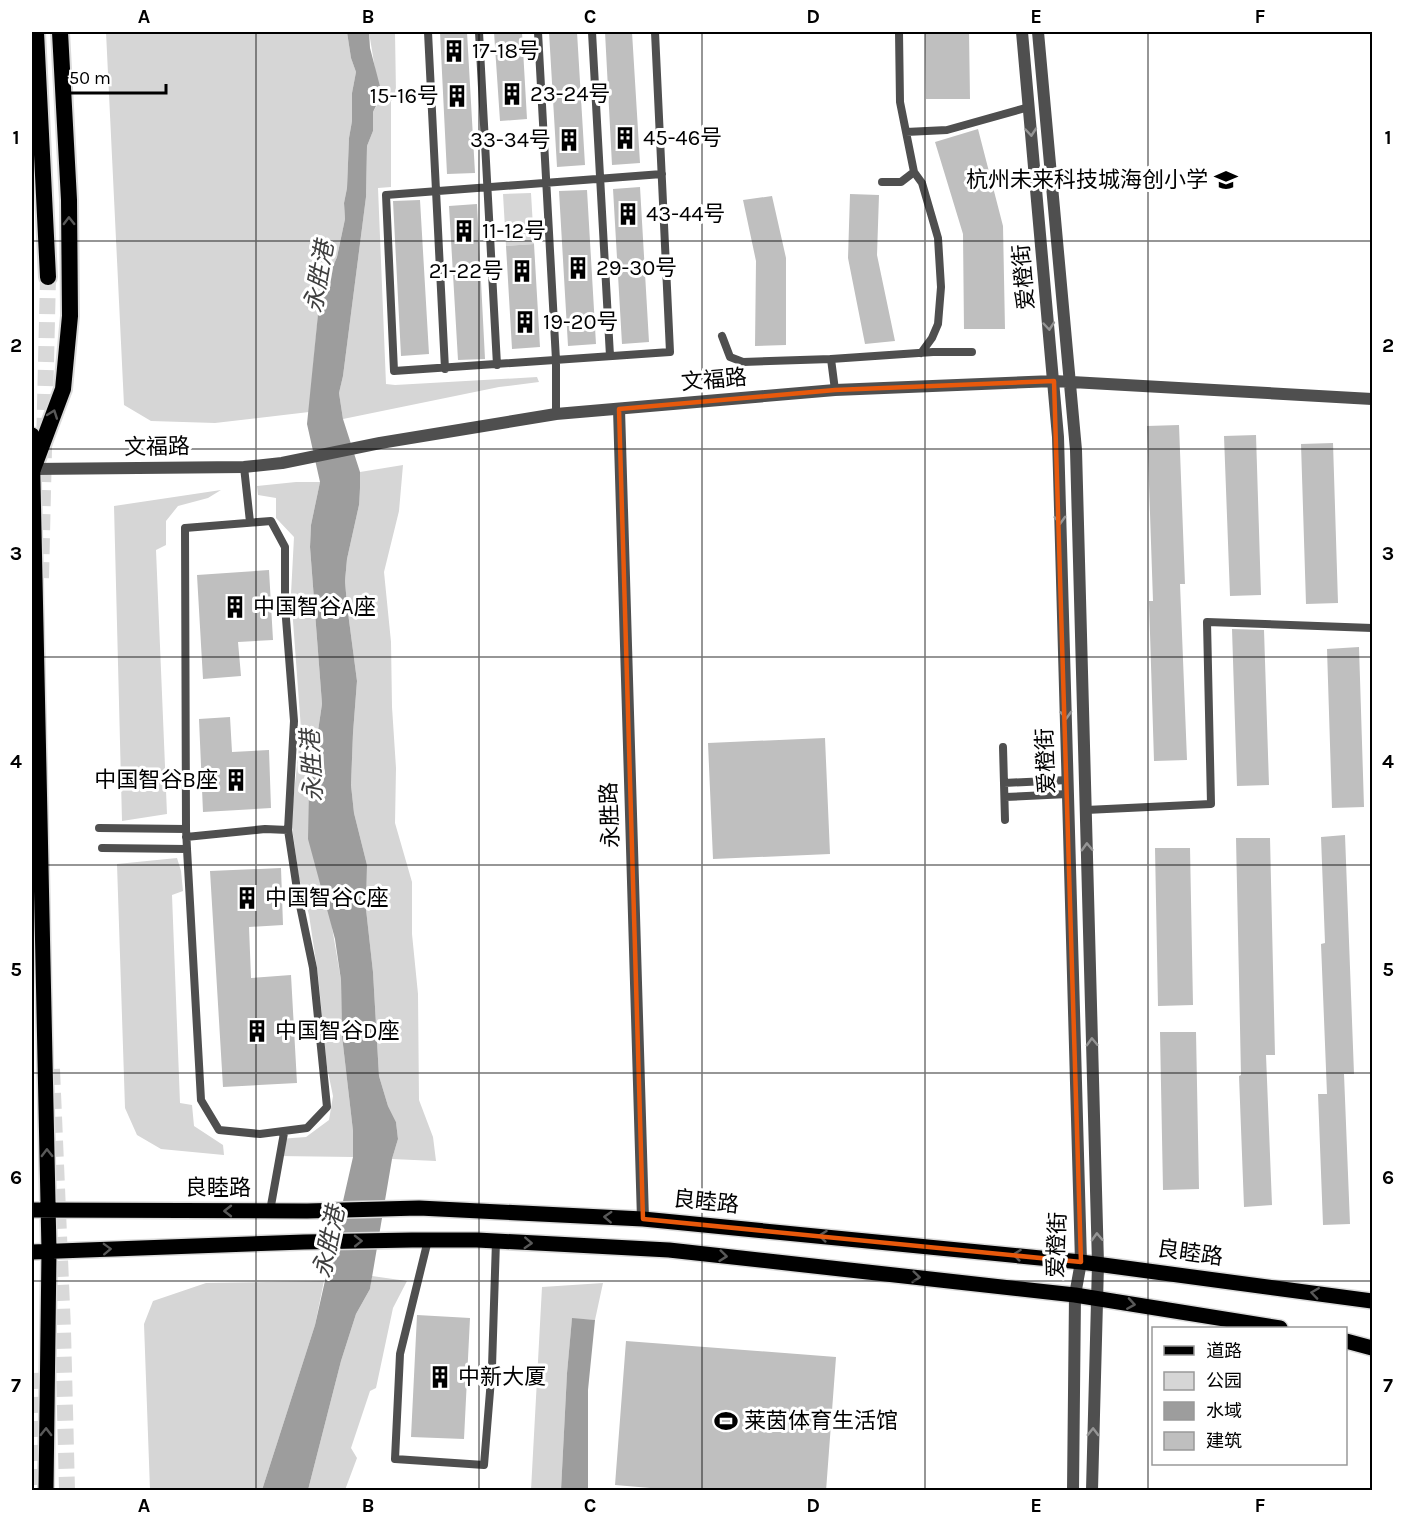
<svg xmlns="http://www.w3.org/2000/svg" width="1404" height="1522" viewBox="0 0 1404 1522" font-family="Karla,'Noto Sans SC',sans-serif">
	<style>
		.green { fill: #d6d6d6 }
		.water { fill: #9d9d9d }
		.building { fill: #bfbfbf }
		.lines { fill: none; stroke-linecap: round; stroke-linejoin: round }
		.trunk-tunnel { stroke: #d9d9d9; stroke-width: 16; stroke-dasharray: 16 8; stroke-linecap: butt }
		.primary-casing { stroke: #dbdbdb; stroke-width: 18 }
		.trunk-casing { stroke: #dbdbdb; stroke-width: 20 }
		.service { stroke: #4f4f4f; stroke-width: 8 }
		.minor { stroke: #4f4f4f; stroke-width: 12 }
		.tertiary { stroke: #4f4f4f; stroke-width: 12 }
		.primary { stroke: #000; stroke-width: 15 }
		.trunk { stroke: #000; stroke-width: 16 }
		.oneway { stroke: #959595 }
		.oneway2 { stroke: #595959 }
		.marked { fill: none; stroke: #e8590c; stroke-width: 4.5; stroke-linejoin: round }
		.grid { fill: none; stroke: #000; stroke-width: 1.5; stroke-opacity: 0.55 }
		.labels { text-anchor: middle; dominant-baseline: central; stroke-width: 6; stroke-linejoin: round; paint-order: stroke }
		.poi-label { font-size: 22px; fill: #000; stroke: #fff; text-anchor: start }
		.street-label { font-size: 22px; fill: #000; stroke: #fff }
		.water-label { font-size: 24px; font-style: italic; fill: #3e3e3e; stroke: #fff }
		.neatline { fill: none; stroke: #000; stroke-width: 2 }
		.grid-label { font-size: 20px; text-anchor: middle; font-weight: bold; fill: #000 }
	</style>
	<rect width="100%" height="100%" fill="#fff"/>
	<!-- green -->
	<path class="green" d="M106,32H347L351,58L356,72L352,93V121L349,138L347,188L344,203L345,219L337,257L328,278L325,294L319,304L309,412L215,423L151,421L124,405Z
		M369,32H395L396,94L391,101V187L378,188L386,384L395,385L537,377L539,382L499,387L343,419L339,393L343,376L366,197L367,146L373,131V112L380,100Z
		M531,193L534,244L506,246L503,194Z
		M403,465L399,511L384,572L391,642L392,707L396,768L395,823L412,882V934L418,994L419,1100L433,1137L436,1161L392,1159L398,1139L396,1122L388,1106L379,1076L373,972L366,909L367,865L354,813L351,785L353,733L357,681L347,605L345,581L347,559L359,505L360,472Z
		M296,482H320L311,525L310,547L322,704L309,792L341,980L342,1036L353,1131V1157L278,1156L279,1139L306,1137L329,1120L333,1096L327,1067L318,975L309,915L299,878L291,820L301,729L291,594L294,537L276,518V498L258,495L257,486Z
		M221,490L208,498L178,506L166,521V545L156,550L167,814L122,821L114,506Z
		M177,858L181,871L183,891L172,895L180,1103L192,1105L194,1126L223,1145L224,1155L161,1149L137,1135L125,1108L117,864Z
		M372,1276L407,1281L393,1308L376,1388L370,1391L351,1448L357,1458L345,1490H308L341,1361L356,1314L370,1289Z
		M324,1281L315,1325L262,1490H150L144,1324L153,1301L206,1283Z
		M603,1283L595,1320L572,1319L567,1373L561,1490H531L542,1287Z"/>
	<!-- water -->
	<path class="water" d="M347,32H369L370,48L382,94L373,112V131L367,146L366,197L343,376L339,393L343,419L360,472V488L359,505L347,559L345,581L347,605L357,681L353,733L351,785L354,813L367,865L366,909L373,972L379,1076L388,1106L396,1122L398,1139L392,1159L370,1289L356,1314L341,1361L308,1490H262L315,1325L353,1157V1131L342,1036L341,980L335,939L308,839L309,792L322,704L310,547L311,525L320,482L307,424L319,304L325,294L328,278L337,257L345,219L344,203L347,188L349,138L352,121V93L356,72L351,58Z
		M572,1318L595,1320L588,1390V1490H561L567,1373Z"/>
	<!-- building -->
	<path class="building" d="M440,32H467L475,173L447,174Z
		M494,32H522L527,119L500,121Z
		M549,32H577L585,165L557,167Z
		M605,32H632L640,163L612,165Z
		M925,32H969L970,99H926Z
		M978,129L1003,226L1005,329H964L963,234L935,142Z
		M640,187L649,342L622,344L613,189Z
		M587,190L596,344L568,346L559,191Z
		M850,194L879,195L877,255L895,341L865,344L848,258Z
		M772,196L786,258V345L755,346L756,261L743,200Z
		M420,200L429,354L401,356L393,201Z
		M477,204L485,359L458,360L449,206Z
		M534,244L540,347L512,349L506,246Z
		M1179,425L1185,584H1180L1187,760L1154,761L1149,601H1153L1147,426Z
		M1256,435L1261,595L1230,596L1224,436Z
		M1333,443L1338,603L1306,604L1301,444Z
		M269,570L273,640L238,642L241,676L203,679L197,575Z
		M1232,629L1264,630L1269,785L1237,786Z
		M1359,647L1364,807L1332,808L1327,649Z
		M230,717L232,752L269,750L271,808L203,812L199,719Z
		M825,738L830,854L713,859L708,743Z
		M1345,835L1354,1074H1344L1350,1224L1323,1225L1318,1094H1327L1321,944L1325,943L1321,837Z
		M1236,838H1270L1275,1055H1266L1272,1205L1244,1207L1239,1076L1241,1075Z
		M1155,848H1190L1193,1005L1158,1006Z
		M281,868L283,925L249,927L251,978L291,975L297,1083L223,1087L210,871Z
		M1160,1032H1196L1199,1189L1163,1190Z
		M417,1315L470,1318L464,1439L411,1437Z
		M626,1341L836,1357L826,1491H686L615,1485Z"/>
	<g class="lines">
		<!-- trunk-tunnel -->
		<path class="trunk-tunnel" d="M41,578L48,277
			M52,1069L63,1330L67,1490
			M32,1373L35,1490"/>
		<!-- primary casing -->
		<g class="primary-casing">
			<path id="primary" d="M32,435L49,1251L46,1490
				M32,1210L307,1211L419,1208L643,1219L1081,1262L1372,1301
				M32,1252L304,1242L412,1240H477L669,1250L1075,1295L1280,1328
				M1346,1341L1372,1348"/>
		</g>
		<!-- trunk casing -->
		<g class="trunk-casing">
			<path id="trunk" d="M36,32L48,277
				M33,469L63,389L70,316L69,200L60,32"/>
		</g>
		<!-- service -->
		<path class="service" d="M428,32L445,369
			M479,32L497,365
			M538,32L556,360V414
			M592,32L610,356
			M655,32L670,352L394,371L386,195L662,174
			M899,32L900,102L914,172L922,183L938,238L941,287L938,324L932,338L921,353
			M906,132L947,130L1029,107
			M882,182H901L914,172
			M722,336L730,357L743,362L831,359L835,390
			M831,359L933,352H972
			M244,467L250,522
			M1003,747L1005,820
			M1004,783L1068,780
			M1005,797L1068,794
			M1086,810L1211,804L1207,622L1372,628
			M99,828L186,829L187,849
			M186,837L265,829L288,830
			M102,848L187,849L201,1100L219,1130L260,1134L307,1128L327,1107L313,968L298,896L288,830L294,721L285,606V547L271,521L185,528L186,829
			M270,1211L284,1133
			M428,1240L400,1354L395,1459L484,1465L492,1367L496,1241"/>
		<!-- minor -->
		<path class="minor" d="M619,409L643,1219"/>
		<!-- tertiary -->
		<path class="tertiary" d="M1022,32L1058,437L1081,1262L1075,1295L1073,1490
			M1038,32L1076,450L1098,1264L1092,1490
			M32,469L244,467L282,463L380,443L556,414L835,390L1054,381L1372,399"/>
		<!-- primary -->
		<use href="#primary" class="primary"/>
		<!-- trunk -->
		<use href="#trunk" class="trunk"/>
	</g>
	<!-- one-way arrows -->
	<defs><path id="oneway-chevron" d="M-2-3.5L2.5 0L-2 3.5" fill="none" stroke-width="1.6" stroke-linecap="round" stroke-linejoin="round" transform="scale(1.5)"/></defs>
	<g class="oneway">
		<use href="#oneway-chevron" transform="translate(1031 132) rotate(85)"/>
		<use href="#oneway-chevron" transform="translate(1049 326) rotate(85)"/>
		<use href="#oneway-chevron" transform="translate(1060 520) rotate(88)"/>
		<use href="#oneway-chevron" transform="translate(1066 715) rotate(88)"/>
		<use href="#oneway-chevron" transform="translate(1087 847) rotate(-92)"/>
		<use href="#oneway-chevron" transform="translate(1092 1042) rotate(-92)"/>
		<use href="#oneway-chevron" transform="translate(1097 1237) rotate(-92)"/>
		<use href="#oneway-chevron" transform="translate(1093 1432) rotate(-89)"/>
	</g>
	<g class="oneway2">
		<use href="#oneway-chevron" transform="translate(69 221) rotate(-91)"/>
		<use href="#oneway-chevron" transform="translate(53 414) rotate(-70)"/>
		<use href="#oneway-chevron" transform="translate(47 1153) rotate(-91)"/>
		<use href="#oneway-chevron" transform="translate(228 1211) rotate(180)"/>
		<use href="#oneway-chevron" transform="translate(608 1217) rotate(-177)"/>
		<use href="#oneway-chevron" transform="translate(823 1236) rotate(-174)"/>
		<use href="#oneway-chevron" transform="translate(358 1241) rotate(-1)"/>
		<use href="#oneway-chevron" transform="translate(528 1243) rotate(3)"/>
		<use href="#oneway-chevron" transform="translate(107 1249) rotate(-2)"/>
		<use href="#oneway-chevron" transform="translate(1017 1255) rotate(-174)"/>
		<use href="#oneway-chevron" transform="translate(723 1256) rotate(6)"/>
		<use href="#oneway-chevron" transform="translate(916 1277) rotate(6)"/>
		<use href="#oneway-chevron" transform="translate(1315 1293) rotate(-172)"/>
		<use href="#oneway-chevron" transform="translate(1131 1304) rotate(9)"/>
		<use href="#oneway-chevron" transform="translate(46 1432) rotate(-89)"/>
	</g>
	<!-- marked area -->
	<path class="marked" d="M1054,381L1081,1262L643,1219L619,409L835,390Z"/>
	<!-- grid -->
	<path class="grid" d="M256,32V1490M479,32V1490M702,32V1490M925,32V1490M1148,32V1490M32,241H1372M32,449H1372M32,657H1372M32,865H1372M32,1073H1372M32,1281H1372"/>
	<!-- icons -->
	<defs>
		<g id="building-bare" transform="scale(1.8)"><path d="M-4-6H4V6H1V3H-1V6H-4ZM-2.5-4.3h1.7v1.8h-1.7ZM.8-4.3h1.7v1.8H.8ZM-2.5-1h1.7V.8h-1.7ZM.8-1h1.7V.8H.8Z" fill="#000" stroke="#fff" stroke-width="2.5" paint-order="stroke"/></g>
		<g id="school-bare" transform="scale(1.8)"><path d="M0-5L7-2L0 1L-7-2ZM-4 1L0 2.5L4 1V4Q0 6-4 4Z" fill="#000" stroke="#fff" stroke-width="2.5" paint-order="stroke"/></g>
		<g id="stadium-bare" transform="scale(1.8)"><path d="M0-5a6.5 5 0 1 0 0 10a6.5 5 0 1 0 0-10ZM-3.5-1.8h7v3.6h-7Z" fill="#000" stroke="#fff" stroke-width="2.5" paint-order="stroke"/></g>
	</defs>
	<g fill-rule="evenodd">
		<use href="#building-bare" x="454" y="51"/>
		<use href="#building-bare" x="512" y="94"/>
		<use href="#building-bare" x="457" y="96"/>
		<use href="#building-bare" x="625" y="138"/>
		<use href="#building-bare" x="569" y="140"/>
		<use href="#school-bare" x="1226" y="180"/>
		<use href="#building-bare" x="628" y="214"/>
		<use href="#building-bare" x="464" y="231"/>
		<use href="#building-bare" x="578" y="268"/>
		<use href="#building-bare" x="522" y="271"/>
		<use href="#building-bare" x="525" y="322"/>
		<use href="#building-bare" x="235" y="607"/>
		<use href="#building-bare" x="236" y="780"/>
		<use href="#building-bare" x="247" y="898"/>
		<use href="#building-bare" x="257" y="1031"/>
		<use href="#building-bare" x="440" y="1377"/>
		<use href="#stadium-bare" x="726" y="1421"/>
	</g>
	<g class="labels">
		<!-- poi labels -->
		<g class="poi-label">
			<text x="472" y="51">17-18号</text>
			<text x="530" y="94">23-24号</text>
			<text x="439" y="96" text-anchor="end">15-16号</text>
			<text x="643" y="138">45-46号</text>
			<text x="551" y="140" text-anchor="end">33-34号</text>
			<text x="1208" y="180" text-anchor="end">杭州未来科技城海创小学</text>
			<text x="646" y="214">43-44号</text>
			<text x="482" y="231">11-12号</text>
			<text x="596" y="268">29-30号</text>
			<text x="504" y="271" text-anchor="end">21-22号</text>
			<text x="543" y="322">19-20号</text>
			<text x="253" y="607">中国智谷A座</text>
			<text x="218" y="780" text-anchor="end">中国智谷B座</text>
			<text x="265" y="898">中国智谷C座</text>
			<text x="275" y="1031">中国智谷D座</text>
			<text x="458" y="1377">中新大厦</text>
			<text x="744" y="1421">莱茵体育生活馆</text>
		</g>
		<!-- street labels -->
		<g class="street-label">
			<text transform="translate(1024 277) rotate(-95)">爱橙街</text>
			<text transform="translate(714 380) rotate(-5)">文福路</text>
			<text transform="translate(157 447) rotate(-1)">文福路</text>
			<text transform="translate(1046 761) rotate(-92)">爱橙街</text>
			<text transform="translate(610 815) rotate(-92)">永胜路</text>
			<text x="218" y="1188">良睦路</text>
			<text transform="translate(706 1202) rotate(6)">良睦路</text>
			<text transform="translate(1057 1245) rotate(-88)">爱橙街</text>
			<text transform="translate(1190 1253) rotate(8)">良睦路</text>
		</g>
		<!-- water labels -->
		<g class="water-label">
			<text transform="translate(319 277) rotate(-80)">永胜港</text>
			<text transform="translate(312 766) rotate(-93)">永胜港</text>
			<text transform="translate(329 1242) rotate(-78)">永胜港</text>
		</g>
	</g>
	<!-- border -->
	<rect width="1404" height="1522" fill="none" stroke="#ffffff" stroke-width="66"/>
	<!-- legend -->
	<rect x="1152" y="1327" width="195" height="138" fill="#ffffff" stroke="#999999" stroke-width="1.5"/>
	<rect x="1164" y="1346" width="30" height="9" fill="#000000" stroke="#999999" stroke-width="1.5"/>
	<text x="1206" y="1357" font-size="18" fill="#000000">道路</text>
	<rect x="1164" y="1372" width="30" height="18" fill="#d6d6d6" stroke="#999999" stroke-width="1.5"/>
	<text x="1206" y="1387" font-size="18" fill="#000000">公园</text>
	<rect x="1164" y="1402" width="30" height="18" fill="#9d9d9d" stroke="#999999" stroke-width="1.5"/>
	<text x="1206" y="1417" font-size="18" fill="#000000">水域</text>
	<rect x="1164" y="1432" width="30" height="18" fill="#bfbfbf" stroke="#999999" stroke-width="1.5"/>
	<text x="1206" y="1447" font-size="18" fill="#000000">建筑</text>
	<!-- scale -->
	<path d="M60 84v9h106v-9" fill="none" stroke="#000000" stroke-width="3"/>
	<text x="69" y="84" font-size="18" fill="#000000" stroke="#ffffff" stroke-width="4.5" paint-order="stroke">50 m</text>
	<rect x="33" y="33" width="1338" height="1456" class="neatline"/>
	<g class="grid-label">
		<text x="144" y="23">A</text>
		<text x="368" y="23">B</text>
		<text x="590" y="23">C</text>
		<text x="813" y="23">D</text>
		<text x="1036" y="23">E</text>
		<text x="1260" y="23">F</text>
		<text x="16" y="144">1</text>
		<text x="1388" y="144">1</text>
		<text x="16" y="352">2</text>
		<text x="1388" y="352">2</text>
		<text x="16" y="560">3</text>
		<text x="1388" y="560">3</text>
		<text x="16" y="768">4</text>
		<text x="1388" y="768">4</text>
		<text x="16" y="976">5</text>
		<text x="1388" y="976">5</text>
		<text x="16" y="1184">6</text>
		<text x="1388" y="1184">6</text>
		<text x="16" y="1392">7</text>
		<text x="1388" y="1392">7</text>
		<text x="144" y="1512">A</text>
		<text x="368" y="1512">B</text>
		<text x="590" y="1512">C</text>
		<text x="813" y="1512">D</text>
		<text x="1036" y="1512">E</text>
		<text x="1260" y="1512">F</text>
	</g>
</svg>
